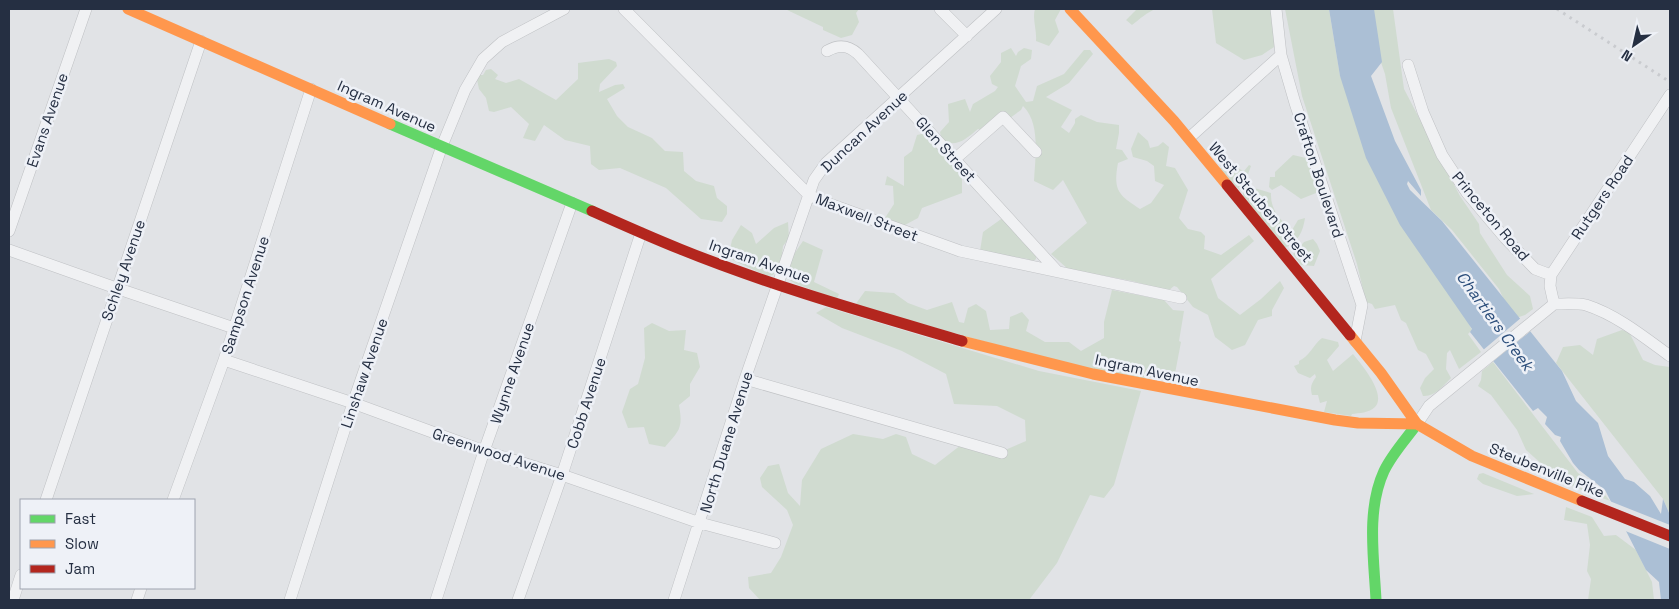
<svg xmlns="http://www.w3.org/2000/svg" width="1679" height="609" viewBox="0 0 1679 609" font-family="'Space Grotesk',sans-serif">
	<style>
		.green { fill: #d0dbd0 }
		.water { fill: #abbfd5 }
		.pier { fill: #e1e3e6 }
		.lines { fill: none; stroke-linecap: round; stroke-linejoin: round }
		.street-casing { stroke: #bfc1c4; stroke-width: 12 }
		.street { stroke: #f0f1f3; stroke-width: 11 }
		.fast { stroke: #63d668; stroke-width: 11 }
		.slow { stroke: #ff974d; stroke-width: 11 }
		.jam { stroke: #b3261e; stroke-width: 11 }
		.rail { stroke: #c9cbcf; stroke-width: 3; stroke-dasharray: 2.5 5; stroke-linecap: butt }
		.labels { text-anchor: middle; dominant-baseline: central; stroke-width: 5; stroke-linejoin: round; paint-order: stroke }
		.street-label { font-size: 15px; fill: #252f42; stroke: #eef1f7 }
		.water-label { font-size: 16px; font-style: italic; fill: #2b4d7a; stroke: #eef1f7 }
	</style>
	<rect width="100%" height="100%" fill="#e1e3e6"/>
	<!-- green -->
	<path class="green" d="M785,9H859L856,13L859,22L852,35L841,38L823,30V27Z
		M1035,9H1061L1055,20L1059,32L1049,46L1036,41C1037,30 1032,19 1035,9Z
		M1137,9H1156C1147,12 1140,19 1132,25L1126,20Z
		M1212,9H1272L1277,45L1262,55L1244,60L1216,43Z
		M1285,9H1329L1340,76L1472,330L1468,334L1481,352L1459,369L1450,350L1447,353L1446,369L1451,378C1443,386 1435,397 1423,396L1420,388L1425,378L1434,369L1426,354L1418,350L1406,323L1401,320L1395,305L1375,309L1372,304L1366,302L1357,264L1302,96Z
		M1370,9H1393L1404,89L1460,196L1479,224L1480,233L1507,275L1530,296L1533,309L1525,315L1513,319L1499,289L1452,230L1431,210L1391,108L1385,74L1376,48Z
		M1011,48L1016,56L1018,52L1024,48L1032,50L1031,59L1021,66L1015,86L1026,102L1033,101L1037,86L1064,74L1084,50H1090L1093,54L1069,83L1046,97L1072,110L1061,127L1069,133L1075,123V119L1081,115L1097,122L1119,125V133L1116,149L1122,150L1128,159L1118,163C1113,190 1118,195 1140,209L1151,203L1164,185L1155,181L1154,166L1147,161L1133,157L1131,149L1138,132L1148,141L1150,148L1158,146L1163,142L1169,147L1166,166L1175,168L1188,190L1179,218L1188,229L1201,232L1205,236L1204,249L1221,255L1249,235L1254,241L1211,279L1218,298L1240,315L1261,299L1280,281L1284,288L1272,310V316L1258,320L1245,345L1232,350L1215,337L1208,315L1193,307L1177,287L1174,286L1168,291L1132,281L1068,269L1051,254L1087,223L1063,180L1053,190L1034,181C1035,159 1041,123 1023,106L1021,110L989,133L978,129C967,138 957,148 942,141L940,132L949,122L948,104L965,99L970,112L973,104L995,91L998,87L992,84L990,76L1001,62V53Z
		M609,59L616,62L617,66L600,84L599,92L615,85L623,84L625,88L607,99L617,116L628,127L652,138L665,151L683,152L684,171L696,181L714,186L717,198L727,206V214L722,222L701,219L666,188L620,168L599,170L591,164L590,146L565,140L544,125L535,141L523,138L529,124L511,107L494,112L489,111L486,98L479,89L476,75H483L486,70L491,69L498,75L495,79L506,83L519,79L556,100L578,79V63Z
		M926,133L962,170V193L922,208L918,218L903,226L885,218L894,204L893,186L885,185L887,176L904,186V157L912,151L917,135Z
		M1293,155L1306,158L1319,168L1321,191L1301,199L1281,185L1272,190L1269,187L1270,177H1275V172Z
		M1228,164L1244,171L1249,165L1251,166L1247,177L1251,187L1271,193C1270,209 1280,220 1292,230L1298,220L1305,218C1303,232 1298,242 1285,248L1243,197V192L1232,184L1219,169Z
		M1004,217L1036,255V259L1032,262L1028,259L980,251L983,232Z
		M788,222L789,238L783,246L781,265L773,275L767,276L728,258L732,240L741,225L752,233L756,244L774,228Z
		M1313,239L1317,244L1320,251L1314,266L1301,265L1293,254L1304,242Z
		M803,241L823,250L814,282L839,294L837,299L796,284L786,278L794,254Z
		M1112,290L1164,300L1173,310L1184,311L1179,341L1181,342L1173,384L1167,382V375L1159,371L1147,379L1064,364L855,305L865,291L894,293L908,303L927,310L952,302L959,322L964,323L968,308L976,304L986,311L990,330L1009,329L1010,317L1022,312L1029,320L1026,331L1045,342H1069L1081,351L1104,338V322Z
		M826,307L1039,371L1141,391L1114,485L1104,498L1090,495L1057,563L1029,600H760L749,588L748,577L771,573L781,557L793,525L787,510L762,487L760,478L768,466L779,464L788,493L800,506L802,480L821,449L853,434L883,439L896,434L906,437L912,454L935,465L961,445L1005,450L1026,441L1025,420L997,406L954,404L946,374L902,351L842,328L816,313Z
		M652,323L669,331L686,330L684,350L697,353L700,367L690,384V396L679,405C683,428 680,430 665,447L649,444L644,427L628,428L622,412L630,389L638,384L645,358L644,328Z
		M1622,330L1629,332L1643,360L1655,365L1670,367V515L1663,499L1556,363L1563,347L1580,345L1593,355L1597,339Z
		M1322,338L1338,342L1339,346L1327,360L1333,371L1353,354C1361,364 1387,394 1375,407C1369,413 1359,413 1352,414L1351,416L1324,412L1327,401L1320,403L1318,395H1312C1310,387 1311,384 1316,377L1315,374L1310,378L1298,373L1294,366L1299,364V361C1310,356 1313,345 1322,338Z
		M1493,362L1578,473C1590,482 1601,489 1610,501L1562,482L1526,450L1517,430L1491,395L1478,386L1481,380L1482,371Z
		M1483,473L1534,494L1517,496L1483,484L1477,479L1479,474Z
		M1566,507L1592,517L1604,536L1616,535L1636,550L1652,582L1654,600H1588L1591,579L1587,571L1590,545L1587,524L1564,520Z"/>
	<!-- water -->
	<path class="water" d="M1329,9H1374L1382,62L1371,76L1395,141L1421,190V196L1408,181L1407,184L1410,190L1442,221L1562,371L1576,401L1598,423L1608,456L1625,479L1634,482L1650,496L1661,514L1663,499L1670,515V600H1661L1659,582L1646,570L1605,490L1579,470L1573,463L1560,441L1561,437L1555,435L1545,424L1547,417L1538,408L1533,411L1470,332L1472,329L1400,225L1366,158L1340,76Z"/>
	<!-- pier -->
	<path class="pier" d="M1522,317L1532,330L1491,363L1482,351Z
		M1607,500L1670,525V549L1623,530Z"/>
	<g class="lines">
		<!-- street casing -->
		<g class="street-casing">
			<path id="street" d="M624,9L809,195L824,202L960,251L1181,298
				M940,9L967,36
				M1276,9L1281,55L1295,103L1362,305L1355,341
				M827,51C839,44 848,45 858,54L1057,271
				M1408,65L1423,112L1442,155L1467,193L1505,238L1535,269L1551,275
				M1189,138L1281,55
				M955,159L1003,117L1036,152
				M9,231L86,9
				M9,250L116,288L234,328
				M1554,304L1550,286L1551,275L1670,95
				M224,360L353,403L484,451L562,475L700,523L775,543
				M745,379L1002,453
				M1417,424L1429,406L1554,304C1564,304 1577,303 1586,305C1617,315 1644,337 1670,356
				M46,500L201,41
				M173,500L224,360L311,89
				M13,600L21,575
				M137,600L141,588
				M290,600L353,403L442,146L465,90L483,59L502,42L564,9
				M436,600L484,451L572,203
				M518,600L562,475L641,233
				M674,600L745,379L814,180L826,163L996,9"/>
		</g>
		<!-- street -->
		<use href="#street" class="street"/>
		<!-- fast -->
		<path class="fast" d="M390,124L592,211
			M1376,600C1374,559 1366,510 1384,471C1392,454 1406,439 1417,424"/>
		<!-- slow -->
		<path class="slow" d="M128,9L390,124
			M1070,9L1174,121L1227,185
			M1350,335L1381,373L1417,424L1472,456L1582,501
			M962,341L1093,374L1335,420L1358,423L1417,424"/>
		<!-- jam -->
		<path class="jam" d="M1227,185L1350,335
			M592,211C621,224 650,237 680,249C771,286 867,313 962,341
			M1582,501L1670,536"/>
		<!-- rail -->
		<path class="rail" d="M1557,9L1670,82"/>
	</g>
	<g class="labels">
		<!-- street labels -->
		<g class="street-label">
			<text transform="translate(387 106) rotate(24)">Ingram Avenue</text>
			<text transform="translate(47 120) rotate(-71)">Evans Avenue</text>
			<text transform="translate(864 131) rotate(-43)">Duncan Avenue</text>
			<text transform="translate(946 149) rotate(48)">Glen Street</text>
			<text transform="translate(1319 175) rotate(72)">Crafton Boulevard</text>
			<text transform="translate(1602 197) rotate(-56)">Rutgers Road</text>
			<text transform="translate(1261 202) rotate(50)">West Steuben Street</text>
			<text transform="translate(1491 216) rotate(50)">Princeton Road</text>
			<text transform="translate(867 217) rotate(21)">Maxwell Street</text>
			<text transform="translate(760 261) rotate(19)">Ingram Avenue</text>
			<text transform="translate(123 270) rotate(-71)">Schley Avenue</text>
			<text transform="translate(245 295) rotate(-72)">Sampson Avenue</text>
			<text transform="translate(1147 370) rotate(12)">Ingram Avenue</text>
			<text transform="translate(364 373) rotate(-71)">Linshaw Avenue</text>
			<text transform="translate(512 373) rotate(-71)">Wynne Avenue</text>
			<text transform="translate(586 403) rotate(-72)">Cobb Avenue</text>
			<text transform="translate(726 442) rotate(-73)">North Duane Avenue</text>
			<text transform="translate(499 454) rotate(18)">Greenwood Avenue</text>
			<text transform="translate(1547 470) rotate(22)">Steubenville Pike</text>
		</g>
		<!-- water labels -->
		<g class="water-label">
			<text transform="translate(1495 321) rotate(54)">Chartiers Creek</text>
		</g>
	</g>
	<!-- border -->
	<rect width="1679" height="609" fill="none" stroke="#252f42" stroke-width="20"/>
	<!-- legend -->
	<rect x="20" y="499" width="175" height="90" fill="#eef1f7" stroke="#9ea3af"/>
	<rect x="30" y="515" width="25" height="8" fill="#63d668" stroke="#9ea3af"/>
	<text x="65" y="524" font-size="15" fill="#252f42">Fast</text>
	<rect x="30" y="540" width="25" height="8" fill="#ff974d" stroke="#9ea3af"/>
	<text x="65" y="549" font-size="15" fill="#252f42">Slow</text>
	<rect x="30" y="565" width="25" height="8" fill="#b3261e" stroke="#9ea3af"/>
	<text x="65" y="574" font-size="15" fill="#252f42">Jam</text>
	<!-- north arrow -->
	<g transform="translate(1634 45) rotate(214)" stroke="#eef1f7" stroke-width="4" paint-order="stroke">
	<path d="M0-4L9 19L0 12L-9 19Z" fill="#252f42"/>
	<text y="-8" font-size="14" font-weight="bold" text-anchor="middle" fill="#252f42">N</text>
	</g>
</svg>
